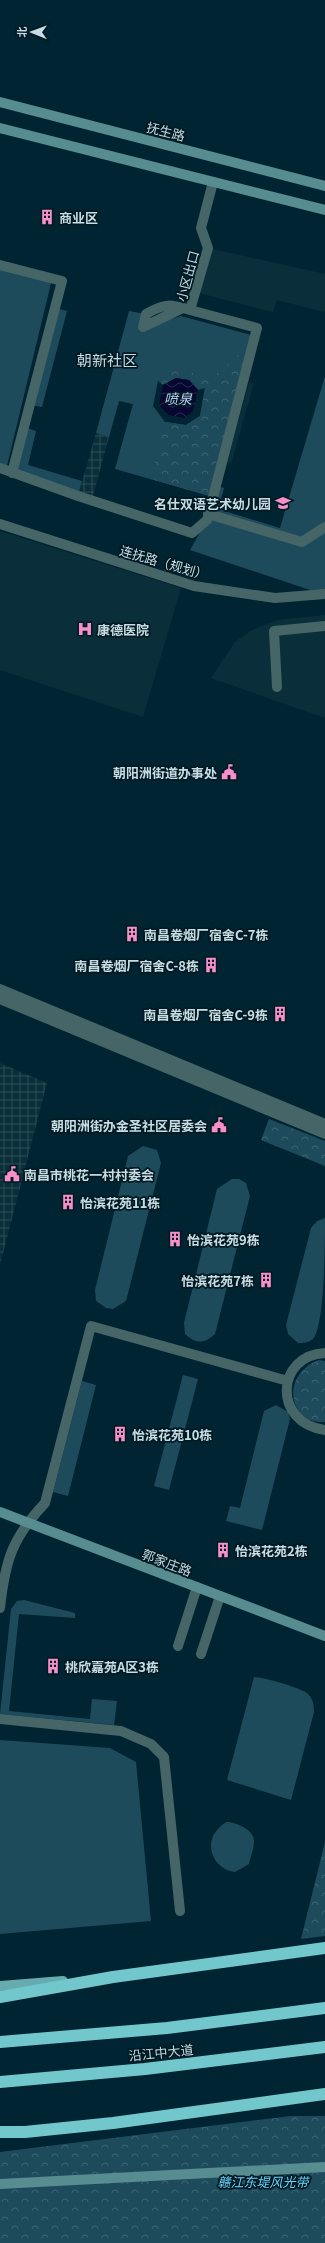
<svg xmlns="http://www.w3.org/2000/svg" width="325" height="2243" viewBox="0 0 325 2243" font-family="Georgia,'Noto Sans SC',serif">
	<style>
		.built { fill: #0a2f3b }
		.industrial { fill: url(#industrial-grid) }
		.grass { fill: #1e4b5c; fill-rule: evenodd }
		.park { fill: url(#park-crowns) }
		.water { fill: url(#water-waves) }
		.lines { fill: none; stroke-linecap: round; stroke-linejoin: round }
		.street { stroke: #456567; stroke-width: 10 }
		.secondary { stroke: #578c90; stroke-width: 10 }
		.primary { stroke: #65abaf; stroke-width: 10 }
		.highway { stroke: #71c7cc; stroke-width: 12 }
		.labels { text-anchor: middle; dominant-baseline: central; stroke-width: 3.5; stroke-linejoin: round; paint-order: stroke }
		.street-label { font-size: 13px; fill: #c8dce4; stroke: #001a23 }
		.poi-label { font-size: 13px; font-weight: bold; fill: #c8dce4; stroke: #001a23; text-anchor: start }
		.park-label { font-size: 13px; font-style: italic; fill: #6ad5fd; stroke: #001a23 }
		.water-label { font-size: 14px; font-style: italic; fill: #c0cdfc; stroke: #001a23 }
		.quarter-label { font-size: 15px; fill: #c8dce4; stroke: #001a23 }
	</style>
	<defs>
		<pattern id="industrial-grid" width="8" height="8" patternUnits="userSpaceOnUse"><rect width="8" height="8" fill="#0a2f3b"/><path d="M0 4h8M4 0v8" fill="none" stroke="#2c4d57"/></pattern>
		<pattern id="park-crowns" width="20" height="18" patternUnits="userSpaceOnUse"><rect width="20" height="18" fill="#1e4b5c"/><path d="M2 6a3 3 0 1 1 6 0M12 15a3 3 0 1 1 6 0" fill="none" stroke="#3d6473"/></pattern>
		<pattern id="water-waves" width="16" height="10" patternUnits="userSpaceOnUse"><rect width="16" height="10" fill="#070732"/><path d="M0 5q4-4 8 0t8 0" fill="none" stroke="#2a2b50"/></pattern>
	</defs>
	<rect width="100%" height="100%" fill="#002431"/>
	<!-- built -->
	<path class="built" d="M208,248L325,274V312L277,300L273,312L195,292Z
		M249,382L254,383L231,464L227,463Z
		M0,531L181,588L143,717L0,670Z
		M325,615V718L211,678L235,642L252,630L277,620Z"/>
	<!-- industrial -->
	<path class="industrial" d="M96,433L109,437L92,500L78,496Z
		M0,1063L47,1083L0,1265Z"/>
	<!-- grass -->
	<path class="grass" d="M0,265L52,279L6,470L0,468Z
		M55,308L67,311L42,407L29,405Z
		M129,311L146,314L143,327L181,316L255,336L216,486L224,488L218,509L280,528L325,376V595L190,550L207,520L213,497L115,469L133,404L119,401L109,437L96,433ZM194,373L205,388L200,416L186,425L165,422L153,406L158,381Z
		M24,427L36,431L28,465L82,481L78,496L12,473Z
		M143,1146L157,1150L161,1163L126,1301L113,1309L106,1308L96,1301L95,1290L128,1156Z
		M232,1179H239L246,1183L250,1196L215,1334C204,1344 196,1344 185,1334L184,1323L217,1189Z
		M325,1218C325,1242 325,1325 313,1339C308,1343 303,1343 298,1343L288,1334L286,1325L311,1228L317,1221Z
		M183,1375L198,1379L169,1490L154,1486Z
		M82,1381L96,1385L68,1496L53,1492Z
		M276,1405L288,1412L290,1419L262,1530L226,1521L230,1506L240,1508L264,1411Z
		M24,1600L75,1613V1618L19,1614L9,1711L90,1719L92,1699L117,1701L114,1725L0,1714L11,1609L17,1601Z
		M254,1677C263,1677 302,1688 308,1694C313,1699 314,1705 314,1712L291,1800L227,1780Z
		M0,1740L110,1748L136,1762L151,1921L0,1934Z
		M226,1822C236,1822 255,1830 254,1842C254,1849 250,1858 249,1864L235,1872C219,1870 206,1854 213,1836C216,1830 222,1825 226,1822Z"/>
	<!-- park -->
	<path class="park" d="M253,342L213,497L151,479L165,422L186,425L200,416L205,388L198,390L189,380L176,378L163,385L158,381L177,370L194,373L200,379L218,373Z
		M269,1119L325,1141V1166L261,1140Z
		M319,1360L325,1361V1422C288,1425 280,1374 319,1360Z
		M325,1842V1936L301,1939Z
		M291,2116H325V2243H0V2152Z"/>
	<!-- water -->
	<path class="water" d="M176,378L189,380L198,390L193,411L184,418L168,415L159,405L163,385Z"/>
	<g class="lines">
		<!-- street -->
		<path class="street" d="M0,265L62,281L12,473
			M183,308L143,327L146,314C165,303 170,304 190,310
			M0,468L78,496L192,533L207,520L257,328L190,310L208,248L201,228L213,182
			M208,514L302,542L325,527
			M0,524L194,586L275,598L325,594
			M277,687L274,631L325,626
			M0,989L325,1124
			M0,999L325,1134
			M325,1353C276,1355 272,1423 325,1430
			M0,1608C5,1561 12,1538 45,1503L91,1326L288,1381
			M178,1646L197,1587
			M201,1654L220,1596
			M0,1719L121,1731L151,1744L164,1757L180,1911"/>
		<!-- secondary -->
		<path class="secondary" d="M0,102L325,186
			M0,128L325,210
			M0,1512L325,1636
			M0,2184L325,2167"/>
		<!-- primary -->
		<path class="primary" d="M0,1986L63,1981"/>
		<!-- highway -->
		<path class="highway" d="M0,1997L113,1977L325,1948
			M0,2042L167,2028L325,2008
			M0,2082L145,2069L325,2047
			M0,2132H25L113,2123L325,2094"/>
	</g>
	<!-- icons -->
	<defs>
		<g id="building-bare" transform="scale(1.2)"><path d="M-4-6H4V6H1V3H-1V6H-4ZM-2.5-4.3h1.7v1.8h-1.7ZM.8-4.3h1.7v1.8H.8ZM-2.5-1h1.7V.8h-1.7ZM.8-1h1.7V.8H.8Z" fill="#f98fca" stroke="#001a23" stroke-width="2.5" paint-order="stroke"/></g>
		<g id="school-bare" transform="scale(1.2)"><path d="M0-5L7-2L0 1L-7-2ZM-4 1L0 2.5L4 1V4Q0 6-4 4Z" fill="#f98fca" stroke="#001a23" stroke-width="2.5" paint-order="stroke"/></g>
		<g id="hospital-bare" transform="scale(1.2)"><path d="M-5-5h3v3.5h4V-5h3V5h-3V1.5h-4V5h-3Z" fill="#f98fca" stroke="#001a23" stroke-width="2.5" paint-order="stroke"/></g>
		<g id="civic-bare" transform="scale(1.2)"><path d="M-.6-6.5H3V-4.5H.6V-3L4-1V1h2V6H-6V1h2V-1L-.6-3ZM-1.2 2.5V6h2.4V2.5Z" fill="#f98fca" stroke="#001a23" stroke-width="2.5" paint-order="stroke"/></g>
	</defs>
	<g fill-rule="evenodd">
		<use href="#building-bare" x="47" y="217"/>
		<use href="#school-bare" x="283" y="503"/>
		<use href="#hospital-bare" x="85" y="629"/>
		<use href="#civic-bare" x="229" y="772"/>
		<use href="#building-bare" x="132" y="934"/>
		<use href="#building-bare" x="211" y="965"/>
		<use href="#building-bare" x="280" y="1014"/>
		<use href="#civic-bare" x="219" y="1125"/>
		<use href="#civic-bare" x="12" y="1174"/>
		<use href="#building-bare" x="68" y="1202"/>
		<use href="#building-bare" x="175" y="1239"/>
		<use href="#building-bare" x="266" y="1280"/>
		<use href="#building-bare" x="120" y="1434"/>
		<use href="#building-bare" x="223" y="1550"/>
		<use href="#building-bare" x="53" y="1666"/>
	</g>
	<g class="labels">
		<!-- street labels -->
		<g class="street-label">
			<text transform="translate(166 131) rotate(14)">抚生路</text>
			<text transform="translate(187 276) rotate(-75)">小区出口</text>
			<text transform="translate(164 562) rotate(16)">连抚路（规划）</text>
			<text transform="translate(167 1562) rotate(21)">郭家庄路</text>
			<text transform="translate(161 2052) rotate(-6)">沿江中大道</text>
		</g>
		<!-- poi labels -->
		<g class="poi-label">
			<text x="59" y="217">商业区</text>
			<text x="271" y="503" text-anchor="end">名仕双语艺术幼儿园</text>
			<text x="97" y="629">康德医院</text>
			<text x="217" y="772" text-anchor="end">朝阳洲街道办事处</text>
			<text x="144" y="934">南昌卷烟厂宿舍C-7栋</text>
			<text x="199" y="965" text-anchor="end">南昌卷烟厂宿舍C-8栋</text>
			<text x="268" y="1014" text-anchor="end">南昌卷烟厂宿舍C-9栋</text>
			<text x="207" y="1125" text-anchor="end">朝阳洲街办金圣社区居委会</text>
			<text x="24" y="1174">南昌市桃花一村村委会</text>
			<text x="80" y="1202">怡滨花苑11栋</text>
			<text x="187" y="1239">怡滨花苑9栋</text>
			<text x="254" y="1280" text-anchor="end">怡滨花苑7栋</text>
			<text x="132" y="1434">怡滨花苑10栋</text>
			<text x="235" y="1550">怡滨花苑2栋</text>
			<text x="65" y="1666">桃欣嘉苑A区3栋</text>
		</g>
		<!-- park labels -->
		<g class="park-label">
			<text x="263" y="2181">赣江东堤风光带</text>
		</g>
		<!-- water labels -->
		<g class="water-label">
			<text x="178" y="398">喷泉</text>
		</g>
		<!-- quarter labels -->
		<g class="quarter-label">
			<text x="107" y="359">朝新社区</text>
		</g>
	</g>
	<!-- north arrow -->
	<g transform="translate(32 32) rotate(271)" stroke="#001a23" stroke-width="3" paint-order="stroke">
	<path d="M0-3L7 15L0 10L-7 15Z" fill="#c8dce4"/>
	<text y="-6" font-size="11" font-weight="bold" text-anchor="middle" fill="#c8dce4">北</text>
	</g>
</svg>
